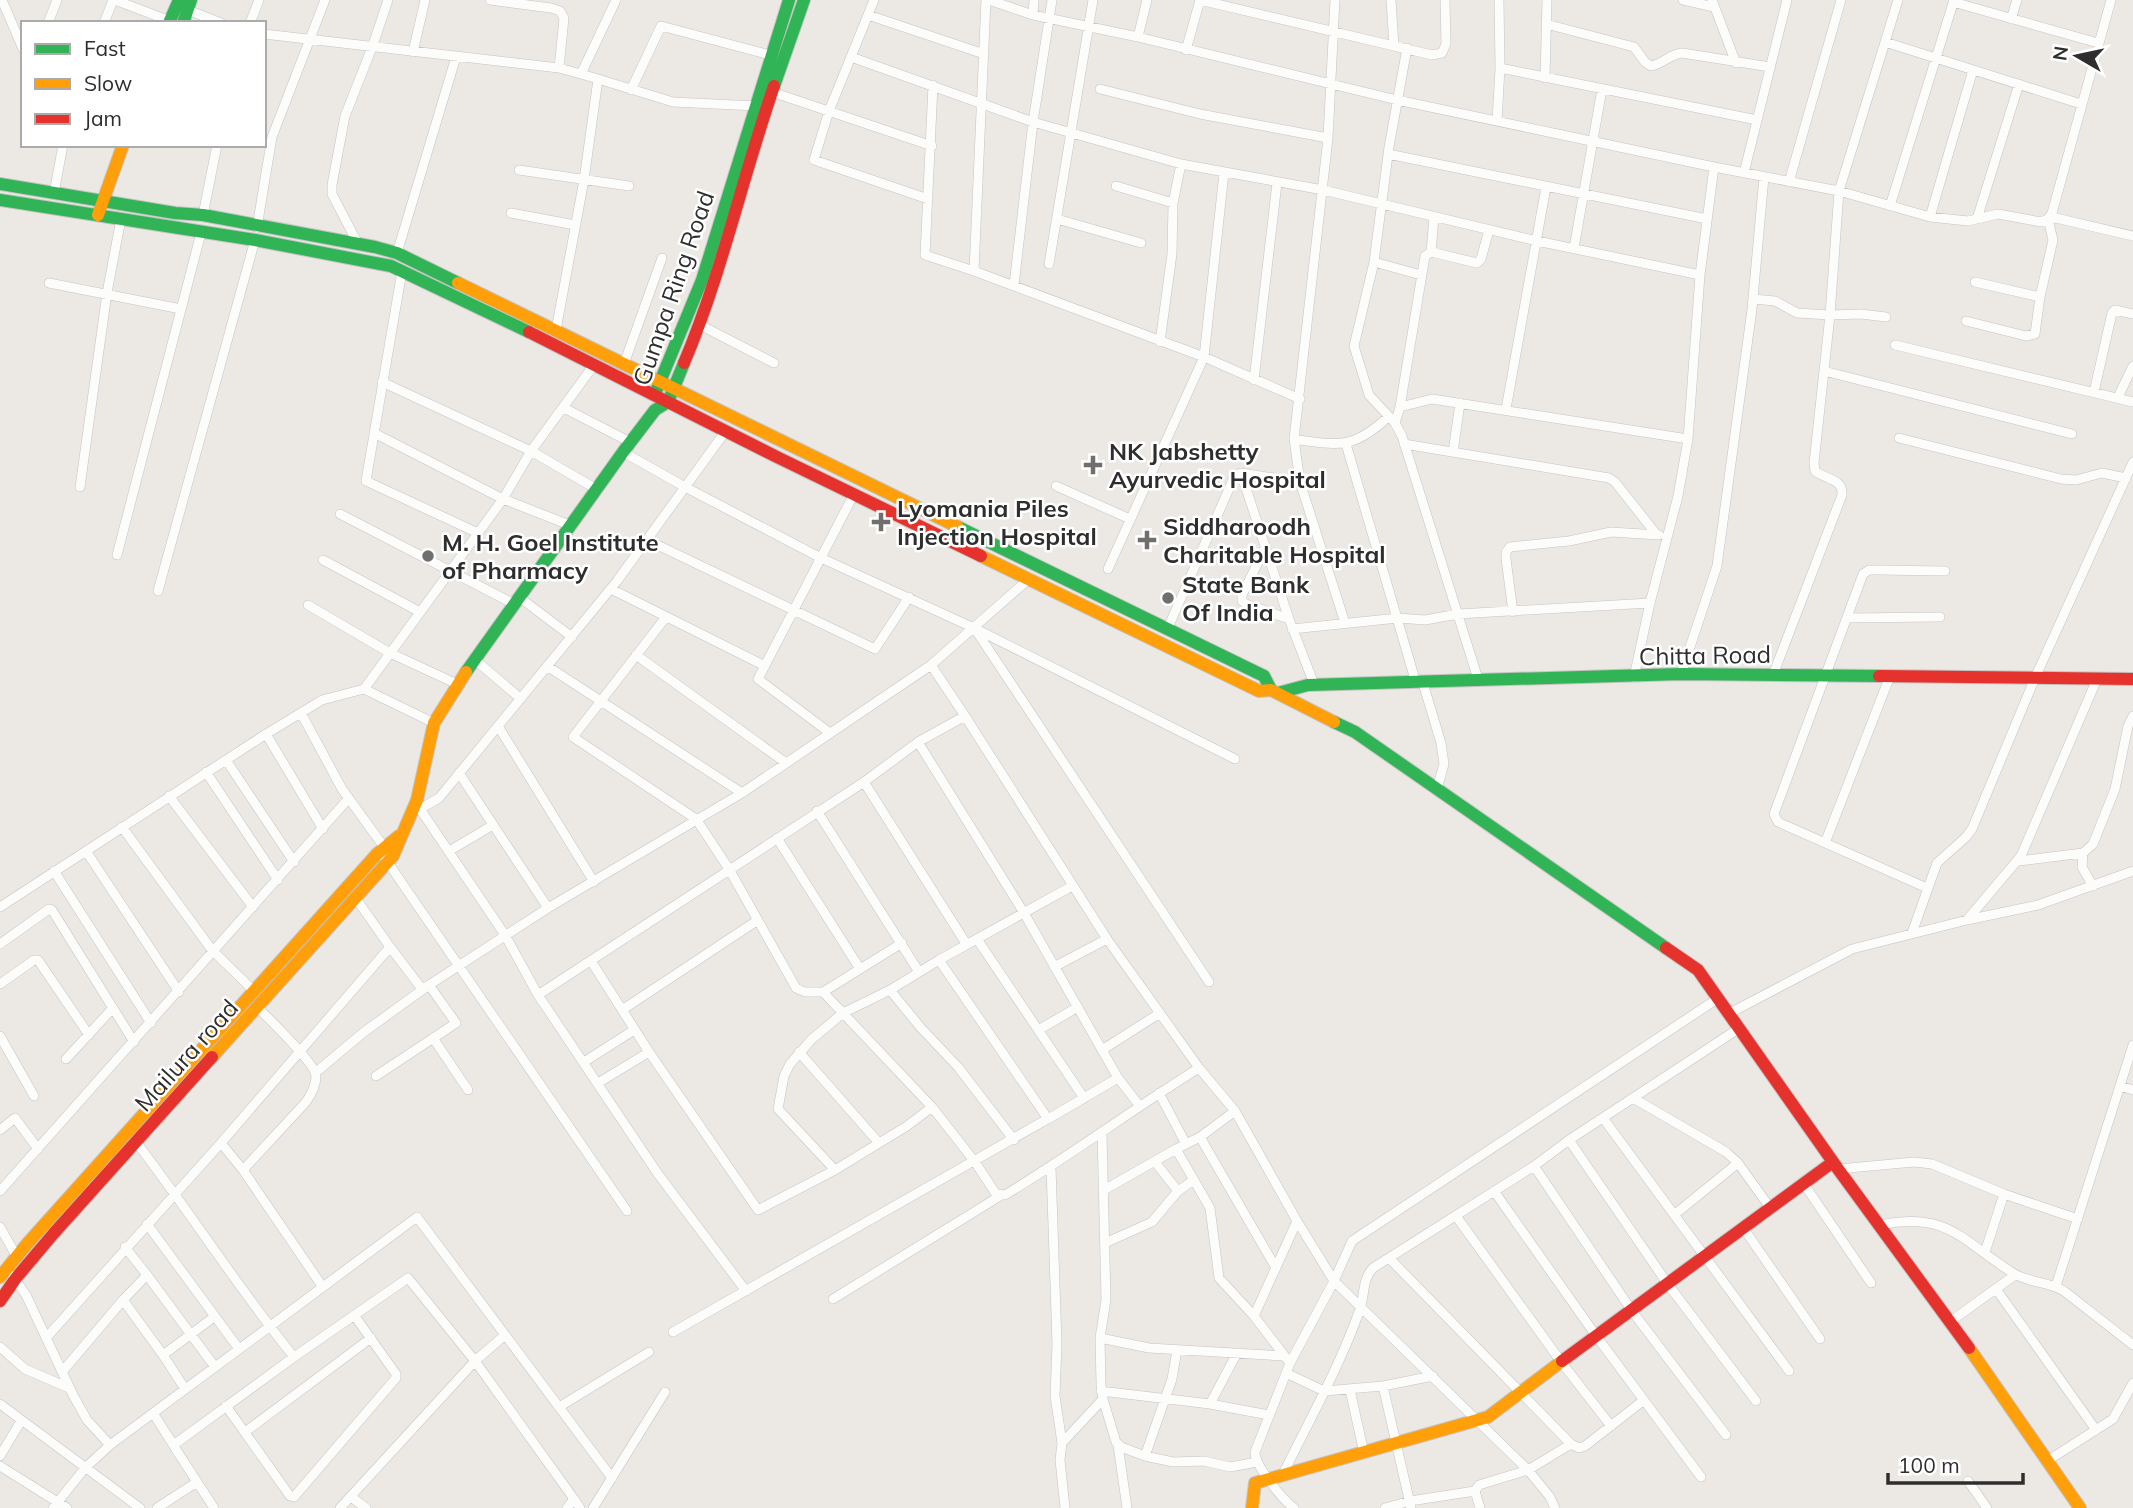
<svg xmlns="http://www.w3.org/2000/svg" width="2133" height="1508" viewBox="0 0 2133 1508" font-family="Mulish,sans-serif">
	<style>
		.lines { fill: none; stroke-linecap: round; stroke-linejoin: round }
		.street-casing { stroke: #c5c4c5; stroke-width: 10 }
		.fast-casing { stroke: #c5c4c5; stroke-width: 14 }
		.slow-casing { stroke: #c5c4c5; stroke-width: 14 }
		.jam-casing { stroke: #c5c4c5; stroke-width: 14 }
		.street { stroke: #fcfcfb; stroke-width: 9 }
		.fast { stroke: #30b455; stroke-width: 12 }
		.slow { stroke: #ff9f0a; stroke-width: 12 }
		.jam { stroke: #e5322d; stroke-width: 12 }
		.poi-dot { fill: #706f6e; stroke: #fff; stroke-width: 2.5 }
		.labels { text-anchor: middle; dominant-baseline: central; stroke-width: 5; stroke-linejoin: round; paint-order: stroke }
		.street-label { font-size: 24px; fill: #2e2e2e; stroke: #fff }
		.poi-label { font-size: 24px; font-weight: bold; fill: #2e2e2e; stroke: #fff; text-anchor: start }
	</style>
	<rect width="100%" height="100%" fill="#ece8e4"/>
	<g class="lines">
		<!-- street casing -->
		<g class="street-casing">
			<path id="street" d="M2,0L23,49
				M115,0L170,21
				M490,0L551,8L560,11L564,18L559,68
				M874,0L829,111L814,160L928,199
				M989,0L1033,15L1138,37L1397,100L1714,167L1839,191L1930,217L1968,221L1998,214L2041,222L2048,219L2052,213L2111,0
				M1200,0L1432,55L1442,53L1446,44L1445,0
				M1335,0L1328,138L1294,439L1300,482L1345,623
				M1391,0L1394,46
				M1683,0L1714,7
				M1712,0L1736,63
				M1953,2L2098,43
				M188,10L221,23
				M868,15L984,54
				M1033,15L1034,0
				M2011,19L2017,0
				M48,23L57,0
				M104,23L113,0
				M250,23L259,0
				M1546,24L1634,47L1645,62L1651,66C1663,64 1670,54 1682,53L1770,67
				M264,34L559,68L581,74L616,0
				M1138,37L1147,0
				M1885,42L2081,104
				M1407,48L1389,147L1374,262L1354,346L1369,395L1395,423L1402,436L1478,679
				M1186,50L1200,0
				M413,52L425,0
				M851,57L1033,122L1181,164L1323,190L1537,241L1700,275
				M1500,68L1757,120
				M1545,78L1547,0
				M598,79L673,102L756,106
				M933,85L925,255L974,271L1204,357L1300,399
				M1100,89L1200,114L1328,138
				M631,90L661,26L770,55
				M772,92L932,146
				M1497,121L1500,68L1499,0
				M1388,154L1707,219
				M519,170L629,186
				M1744,173L1787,0
				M1789,182L1841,0
				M1116,186L1173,203
				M54,193L63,145
				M1890,206L1954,0
				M511,213L575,225
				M203,215L217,145
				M1930,217L1973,70
				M1057,219L1141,243
				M1977,219L2019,84
				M257,227L272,137L325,0
				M358,244L332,194V185L345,116L373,45L388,0
				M1574,248L1602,89
				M1431,252L1434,217
				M397,253L456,57
				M1374,262L1421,275
				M1049,264L1093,0
				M402,271L366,481L478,533
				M974,271L986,0
				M1975,282L2040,297
				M49,283L181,309
				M1014,285L1033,122L1052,0
				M1753,299L1775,301L1797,313L1830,315L1861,314L1886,317
				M1966,321L2026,336L2035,334L2040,297L2053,240L2048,219L2056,218L2133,236
				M700,325L774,363
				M556,330L584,180L598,79L581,74
				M1160,342L1172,254L1173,203L1181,164
				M1895,345L2133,402
				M624,364L662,258
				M1824,371L2072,434
				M1254,380L1277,183
				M382,382L531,451L598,490
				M2094,392L2112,313L2115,310L2133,314
				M2118,397L2133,366
				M1400,407L1432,399L1688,439
				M564,408L632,443
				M1506,409L1546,187
				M1395,423L1400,407L1425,256L1431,252L1477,263L1481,259L1489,230
				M374,433L503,499L572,526
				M1899,438L2061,479L2076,480L2102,473L2126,478
				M1294,439C1339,446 1354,449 1388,417
				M1346,444L1416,683
				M1404,444L1609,478L1615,482L1657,535
				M623,452L685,487L821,558L974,628L1235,759
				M1453,452L1460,403
				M1241,473L1289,619L1314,684
				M1056,486L1130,519
				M80,487L107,293L121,219
				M340,514L514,604
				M647,540L875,649L909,597
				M1265,548L1242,595V601L1246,604L1289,619
				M117,555L201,233
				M323,560L420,612
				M1108,569L1204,357L1224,173
				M611,589L765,666
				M158,591L255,240
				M519,597L572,637
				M308,605L390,653L457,684
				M1513,612L1506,559V552L1510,547L1569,541L1611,532L1659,535
				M666,617L573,737L696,819L729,869L796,988L805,992H823
				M1848,618L1940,617
				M975,629L1209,982
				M1292,629L1398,618L1425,620L1458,614L1650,603
				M1167,630L1235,475L1241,473L1300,482
				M636,655L786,763
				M474,659L520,698
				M547,666L742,793
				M1681,674L1717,566L1752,309L1764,177
				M1773,675L1842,495C1843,478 1826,480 1815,471L1814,463L1830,315L1839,191L1898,0
				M1634,677L1650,603L1678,496L1688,439L1700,275L1714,167
				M1423,683L1441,743L1444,764L1437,789
				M364,689L434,723
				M301,713L342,789L384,847
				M965,716L1107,939L1199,1068L1235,1111L1297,1221L1334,1281L1528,1470L1550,1497L1555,1508
				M498,726L594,882
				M830,733L758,679L854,494
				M266,734L323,829
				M918,742L1024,913L1118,1078L1139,1105
				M226,760L294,862
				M206,772L278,880
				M459,773L548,908
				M864,782L967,945
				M169,796L253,907
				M416,805L420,809L439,798L617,581L725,432
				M420,809L505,935L538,995L658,1174L746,1291
				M817,811L919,972
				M122,827L212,950L254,991
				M777,838L860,969
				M1825,843L1890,676
				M86,851L179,992
				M380,851L627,1211
				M449,851L493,825
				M2083,853L2082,867L2093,886
				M2019,861L2083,853L2093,844L2115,789L2128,726L2133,716
				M54,871L151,1023
				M1927,888L1778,822L1774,814L1863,574L1869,570H1878L1945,571
				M0,907L266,734L322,700L364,689L503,499L531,451L594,365
				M1967,920L2021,856L2097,679
				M1912,933L1937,863L1966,837L1972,829L2035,678L2133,462
				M977,939L1084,1098
				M902,943L823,992L932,1107L975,1162L996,1194L1005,1195C1071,1155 1133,1109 1199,1068
				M0,944L49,909L52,910L134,1042
				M390,947L422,989
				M939,960L1048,1119L1118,1078
				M591,961L649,1052L758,1210L835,1170L907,1126L932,1107
				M1054,967L1107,939
				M0,984L34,960H38L89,1035
				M890,990L921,1028L958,1067L1014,1140
				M538,995L864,782L918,742L965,716L931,665
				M622,1010L758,920
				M1728,1014L1852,949L1967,920L2038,905L2133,871
				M1040,1029L1078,1007
				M0,1036L34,1096
				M433,1038L468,1090
				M1102,1050L1160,1013
				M799,1052L879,1143
				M66,1059L112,1009
				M584,1062L634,1030
				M315,1073L364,1032L429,985L548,908L742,793L931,665L1030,578
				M376,1076L456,1023L429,985
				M598,1083L649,1052
				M2120,1086L2133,1090
				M1159,1093L1186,1144
				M1633,1098L1726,1152L1738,1163L1771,1209
				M1235,1111L1200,1137L1176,1149L1210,1208L1219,1278L1254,1316L1290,1363
				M1603,1118L1789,1371
				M0,1130L15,1118L38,1149
				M1102,1133L1106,1300L1100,1338L1101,1384L1103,1399L1116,1442L1121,1447L1145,1456L1173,1462L1204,1461L1230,1467L1257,1462
				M1200,1137L1276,1268
				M1569,1140L1667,1283L1756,1401
				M136,1142C190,1212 238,1288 294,1357L408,1278L475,1361L574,1499
				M221,1143L243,1170L322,1286
				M1155,1162L1178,1191
				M1534,1166L1632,1311L1726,1435
				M1051,1167L1057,1344L1055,1396L1062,1443L1060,1460L1065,1508
				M1838,1169L1914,1162L1932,1164L2004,1194L2078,1219
				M243,1170L306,1102C311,1095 316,1086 316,1076C315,1063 269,1019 257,1007
				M835,1170L778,1109L784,1076L790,1064L812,1039L843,1013L890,990L939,960L1072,886
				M1804,1184L1871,1283
				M1104,1190L1176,1149
				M0,1191L349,798
				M1494,1191L1597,1337L1701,1477
				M1674,1215L1738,1163
				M1456,1216L1562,1363L1611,1426
				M147,1224L239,1349
				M1880,1225C1947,1211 1961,1240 2013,1273C2028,1283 2048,1281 2064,1291L2133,1345
				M0,1227L17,1257
				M1744,1229L1820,1339
				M1105,1243L1152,1222L1178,1191L1194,1180
				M1985,1252L2004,1194
				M1389,1258L1571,1444L1579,1448L1585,1446L1644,1400
				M147,1275L215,1367
				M13,1276L26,1295L73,1395L87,1420L110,1445L85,1468L53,1508
				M2056,1286L2133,1045
				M1996,1289L2096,1430
				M833,1299L1000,1196
				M123,1300L163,1355L214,1317
				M1254,1316L1297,1221
				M1951,1321L2015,1275
				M673,1332L1051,1117
				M46,1338L221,1143L390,947L355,897
				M1100,1338L1149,1348L1284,1356
				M0,1347L25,1369L69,1388
				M163,1355L185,1389
				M62,1372L123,1300L147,1275L125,1247
				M1286,1373L1324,1391L1383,1386L1433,1376
				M1383,1386L1411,1508
				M1350,1390L1364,1453
				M1101,1391L1210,1404L1269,1415
				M0,1404L140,1508
				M1210,1404L1237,1353
				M226,1406L290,1496L294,1497L396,1378V1374L354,1315
				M559,1407L649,1352
				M153,1413L174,1446
				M245,1432L371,1338
				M1062,1443L1103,1399
				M110,1445L417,1217L612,1478
				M1118,1445L1127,1508
				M0,1456L21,1421
				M1145,1456L1172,1379L1177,1350
				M2047,1461L2113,1419L2133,1383
				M0,1466L67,1508
				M1282,1476C1309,1421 1340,1366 1360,1309C1365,1294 1362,1280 1373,1268L1534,1166L1569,1140L1738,1029
				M1968,1481L1987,1508
				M351,1497L366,1508
				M157,1508L197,1482
				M214,1508L175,1448V1444L294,1357
				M340,1508L475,1361L505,1335
				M567,1508L574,1499L580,1508
				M593,1508L665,1392
				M1294,1508C1282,1499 1255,1466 1255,1452L1290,1363L1334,1281L1352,1241L1717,999
				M1385,1508L1410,1501L1475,1491
				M1480,1508L1475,1491L1479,1485L1528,1470L1571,1444"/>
		</g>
		<!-- fast casing -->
		<g class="fast-casing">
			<path id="fast" d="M169,23L179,0
				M183,23L191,0
				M774,86L804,0
				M0,184L175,213L203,215L375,247L397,253L458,283
				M0,200L255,240L391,266L529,332
				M657,389L702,280L789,0
				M958,527L1264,676L1271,690
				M466,672L623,452L655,410L668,402L684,363
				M1278,693L1308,685L1681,674L1879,676
				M1334,722L1355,732L1666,948"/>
		</g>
		<!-- slow casing -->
		<g class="slow-casing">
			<path id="slow" d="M98,215L123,145
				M458,283L958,527
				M981,556L1259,691L1271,690L1334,722
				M212,1057L393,856L417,800L434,723L466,672
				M0,1277L27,1244L377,854L399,836
				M1969,1348L2080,1508
				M1252,1508L1255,1483L1488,1417L1562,1361"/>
		</g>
		<!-- jam casing -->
		<g class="jam-casing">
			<path id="jam" d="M529,332L779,458L981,556
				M684,363C722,273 742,178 774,86
				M1879,676L2133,679
				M1666,948L1698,970L1838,1169L1969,1348
				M0,1301L16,1278L54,1233L212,1057
				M1562,1361L1833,1162"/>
		</g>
		<!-- street -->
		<use href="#street" class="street"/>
		<!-- fast -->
		<use href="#fast" class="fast"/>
		<!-- slow -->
		<use href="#slow" class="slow"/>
		<!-- jam -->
		<use href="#jam" class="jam"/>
	</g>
	<!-- markers -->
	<g class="poi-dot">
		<path d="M1089.5 454.5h7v7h7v7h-7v7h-7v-7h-7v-7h7z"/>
		<path d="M877.5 511.5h7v7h7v7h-7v7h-7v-7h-7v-7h7z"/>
		<path d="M1143.5 529.5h7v7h7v7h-7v7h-7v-7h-7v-7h7z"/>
		<circle cx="428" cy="556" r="7"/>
		<circle cx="1168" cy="598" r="7"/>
	</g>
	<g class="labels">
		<!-- street labels -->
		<g class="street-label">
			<text transform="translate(673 288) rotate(-71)">Gumpa Ring Road</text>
			<text transform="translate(1705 655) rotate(-1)">Chitta Road</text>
			<text transform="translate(186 1055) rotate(-48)">Mailura road</text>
		</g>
		<!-- poi labels -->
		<g class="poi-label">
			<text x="1109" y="451">NK Jabshetty<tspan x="1109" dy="28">Ayurvedic Hospital</tspan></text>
			<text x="897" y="508">Lyomania Piles<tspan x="897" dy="28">Injection Hospital</tspan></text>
			<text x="1163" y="526">Siddharoodh<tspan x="1163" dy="28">Charitable Hospital</tspan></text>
			<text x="442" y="542">M. H. Goel Institute<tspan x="442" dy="28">of Pharmacy</tspan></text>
			<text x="1182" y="584">State Bank<tspan x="1182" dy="28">Of India</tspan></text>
		</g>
	</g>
	<!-- legend -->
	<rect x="21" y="21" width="245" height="126" fill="#ffffff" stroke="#ababab" stroke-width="2"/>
	<rect x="35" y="44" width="35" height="10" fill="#30b455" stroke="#ababab" stroke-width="2"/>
	<text x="84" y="56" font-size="21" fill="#2e2e2e">Fast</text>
	<rect x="35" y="79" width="35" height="10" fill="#ff9f0a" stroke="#ababab" stroke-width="2"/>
	<text x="84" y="91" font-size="21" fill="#2e2e2e">Slow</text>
	<rect x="35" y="114" width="35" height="10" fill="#e5322d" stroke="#ababab" stroke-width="2"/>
	<text x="84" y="126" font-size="21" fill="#2e2e2e">Jam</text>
	<!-- north arrow -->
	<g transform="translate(2077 56) rotate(279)" stroke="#ffffff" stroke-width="5" paint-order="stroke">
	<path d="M0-5L12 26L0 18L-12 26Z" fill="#2e2e2e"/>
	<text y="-10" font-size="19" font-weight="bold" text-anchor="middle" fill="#2e2e2e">N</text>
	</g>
	<!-- scale -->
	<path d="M1888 1473v10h135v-10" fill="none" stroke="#2e2e2e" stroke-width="3.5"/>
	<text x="1898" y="1473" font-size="21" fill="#2e2e2e" stroke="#ffffff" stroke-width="5" paint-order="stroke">100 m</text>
</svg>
